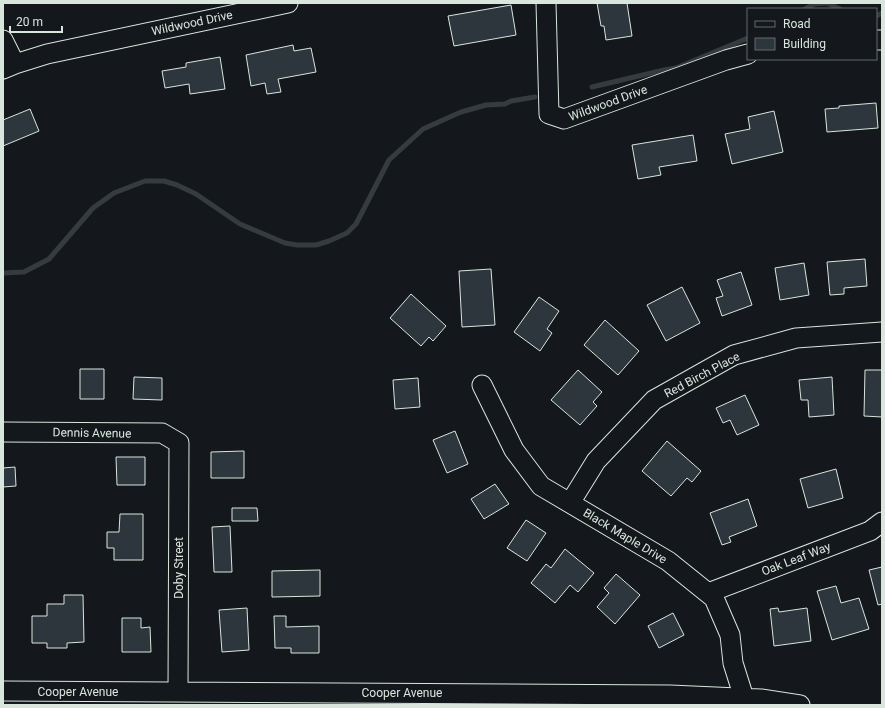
<svg xmlns="http://www.w3.org/2000/svg" width="885" height="708" viewBox="0 0 885 708" font-family="Roboto,sans-serif">
	<style>
		.lines { fill: none; stroke-linecap: round; stroke-linejoin: round }
		.stream { stroke: #363b3e; stroke-width: 5 }
		.building { fill: #2c363c; stroke: #d8e6dc }
		.minor-casing { stroke: #d8e6dc; stroke-width: 21 }
		.minor { stroke: #14181c; stroke-width: 19 }
		.labels { text-anchor: middle; dominant-baseline: central; stroke-width: 3; stroke-linejoin: round; paint-order: stroke }
		.street-label { font-size: 12px; fill: #d8e6dc; stroke: #14181c }
	</style>
	<rect width="100%" height="100%" fill="#14181c"/>
	<g class="lines">
		<!-- stream -->
		<path class="stream" d="M805,9L814,4L827,3L840,9
			M876,16L882,13
			M592,87L664,70L676,68L748,38
			M3,273L24,272L49,259L93,208L114,193L145,181H164L177,185L196,194L240,224L285,243L297,245H316L329,241L347,233L356,224L389,160L423,129L461,112L486,105L505,104L511,101L535,97"/>
	</g>
	<!-- building -->
	<path class="building" d="M597,3H627L632,36L606,40L604,26H601Z
		M511,5L516,35L454,46L448,16Z
		M293,45L294,51L311,48L316,72L278,79L281,92L267,94L265,83L251,86L246,55Z
		M220,57L225,89L190,94L189,84L165,88L162,71L186,67V63Z
		M876,103L878,128L827,132L825,109L839,108V106Z
		M30,109L39,131L3,146V120Z
		M774,111L783,152L732,164L725,134L750,129L748,117Z
		M693,135L697,161L659,167L661,175L638,179L632,145Z
		M865,259L867,286L844,288V294L830,295L827,262Z
		M804,263L809,295L780,300L775,268Z
		M491,269L495,325L462,327L459,271Z
		M741,272L752,305L722,316L716,298L723,296L717,280Z
		M682,287L700,323L666,341L647,305Z
		M411,294L446,326L433,341L429,337L421,346L390,318Z
		M539,297L559,311L547,329L552,333L540,351L514,332Z
		M605,320L639,351L618,375L584,345Z
		M80,369H104V399H80Z
		M578,370L602,392L593,402L597,406L580,425L551,400Z
		M865,370H882V417L864,416Z
		M134,377L162,378V400L133,399Z
		M832,377L834,415L809,417L808,400H801L799,380Z
		M418,378L420,407L395,409L393,380Z
		M745,395L759,425L737,435L730,420L723,423L716,408Z
		M455,431L468,464L447,473L433,440Z
		M667,441L701,471L692,482L687,478L671,496L642,471Z
		M244,451V478H211V452Z
		M116,457H145V485H117Z
		M15,467L16,486L3,487V468Z
		M836,469L843,498L808,508L800,479Z
		M495,484L509,504L484,519L471,499Z
		M748,499L757,526L729,537L731,542L722,545L710,513Z
		M232,508H257L258,521H232Z
		M120,514H143V560H114V548H107V532H119Z
		M526,520L546,533L527,561L507,548Z
		M230,526L232,572H214L212,527Z
		M565,549L594,573L578,592L570,585L555,603L531,583L546,564L551,568Z
		M882,567V604L878,605L869,570Z
		M320,570V596L272,597V571Z
		M616,574L640,595L615,624L597,607L609,593L604,588Z
		M836,586L841,603L859,598L869,629L832,640L817,591Z
		M64,595H83L84,642L67,643V648H47V643H32V616H47V604H64Z
		M247,608L249,650L222,652L219,610Z
		M778,608L779,612L807,608L811,641L774,646L770,609Z
		M673,613L684,635L659,648L648,626Z
		M274,616H286V627L319,626V653H291V648H275Z
		M122,618H141V628L150,627L151,652H122Z"/>
	<g class="lines">
		<!-- minor casing -->
		<g class="minor-casing">
			<path id="minor" d="M546,3L549,114L564,119L726,60L748,54
				M3,40L15,64
				M876,40H882
				M3,69L15,64L47,54L288,3
				M482,385L514,450L541,486L668,561L714,598L730,635L733,663L744,698L745,705
				M3,432L162,433L179,443L178,692
				M570,503L596,461L654,400L734,355L796,338L882,332
				M708,593L870,531L882,522
				M3,691L670,695L761,699L800,705"/>
		</g>
		<!-- minor -->
		<use href="#minor" class="minor"/>
	</g>
	<g class="labels">
		<!-- street labels -->
		<g class="street-label">
			<text transform="translate(192 23) rotate(-12)">Wildwood Drive</text>
			<text transform="translate(608 103) rotate(-20)">Wildwood Drive</text>
			<text transform="translate(702 375) rotate(-28)">Red Birch Place</text>
			<text transform="translate(92 433) rotate(1)">Dennis Avenue</text>
			<text transform="translate(625 536) rotate(31)">Black Maple Drive</text>
			<text transform="translate(796 559) rotate(-21)">Oak Leaf Way</text>
			<text transform="translate(179 568) rotate(-90)">Doby Street</text>
			<text x="78" y="692">Cooper Avenue</text>
			<text x="402" y="693">Cooper Avenue</text>
		</g>
	</g>
	<!-- border -->
	<rect width="885" height="708" fill="none" stroke="#d8e6dc" stroke-width="8"/>
	<!-- legend -->
	<rect x="747" y="8" width="130" height="52" fill="#14181c" stroke="#626a69"/>
	<rect x="755" y="21" width="20" height="6" fill="#14181c" stroke="#626a69"/>
	<text x="783" y="28" font-size="12" fill="#d8e6dc">Road</text>
	<rect x="755" y="38" width="20" height="12" fill="#2c363c" stroke="#626a69"/>
	<text x="783" y="48" font-size="12" fill="#d8e6dc">Building</text>
	<!-- scale -->
	<path d="M10 26v6h52v-6" fill="none" stroke="#d8e6dc" stroke-width="2"/>
	<text x="16" y="26" font-size="12" fill="#d8e6dc" stroke="#14181c" stroke-width="3" paint-order="stroke">20 m</text>
</svg>
